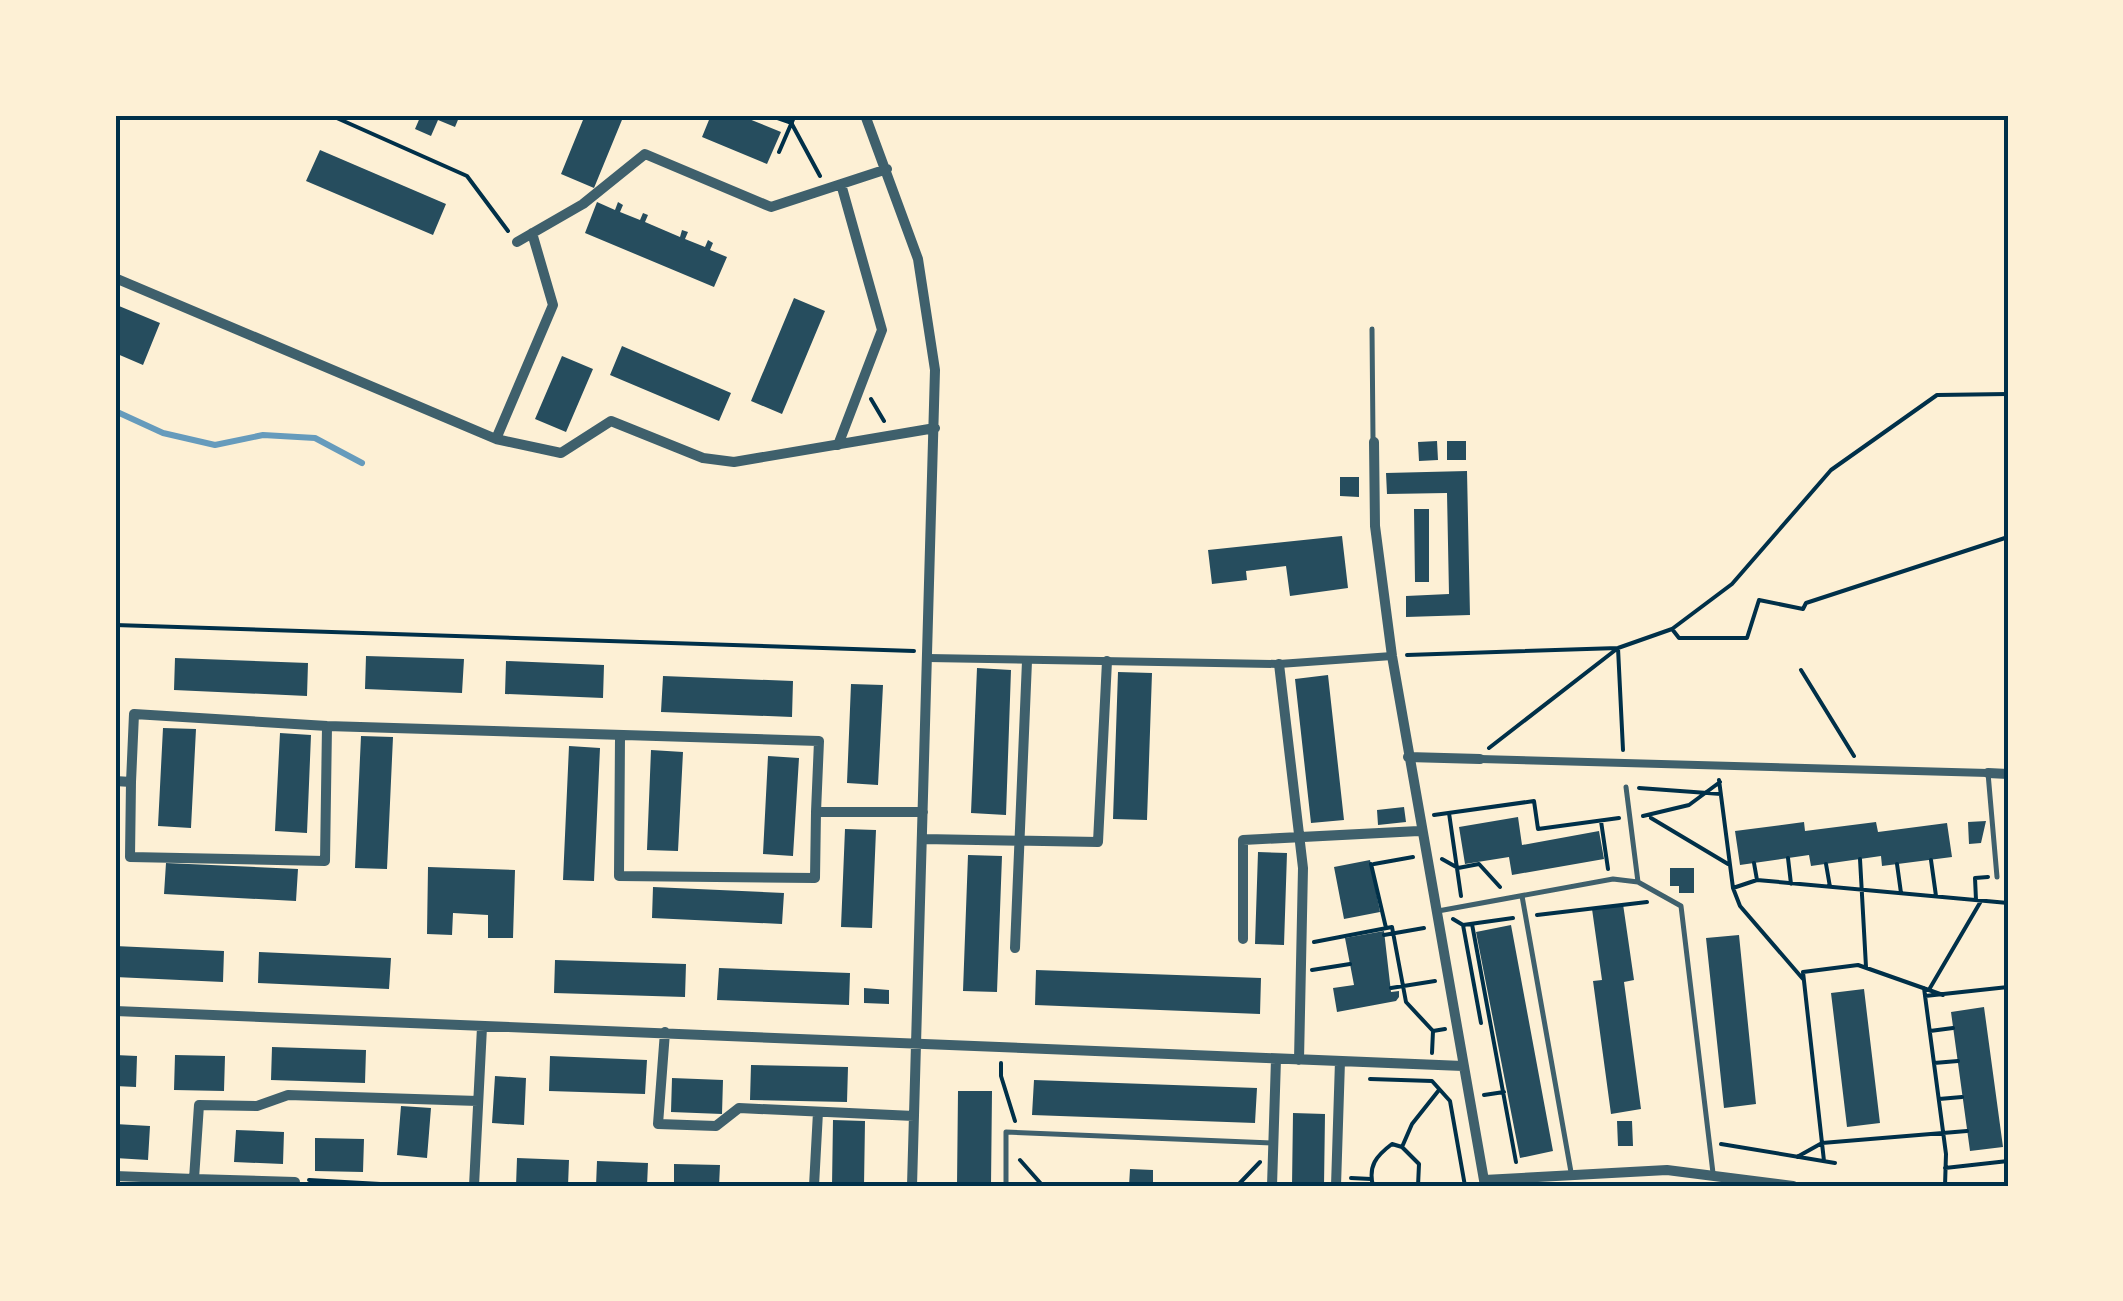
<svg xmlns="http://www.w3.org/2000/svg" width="2123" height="1301" viewBox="0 0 2123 1301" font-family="'Alegreya Sans',sans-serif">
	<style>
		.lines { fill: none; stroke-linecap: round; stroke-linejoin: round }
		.stream { stroke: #669bbc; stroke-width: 6 }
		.building { fill: #264d5e }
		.path { stroke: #003049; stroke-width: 4 }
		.service { stroke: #3f606c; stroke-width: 5 }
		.pedestrian { stroke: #3f606c; stroke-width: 8 }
		.minor { stroke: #3f606c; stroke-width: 10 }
		.neatline { fill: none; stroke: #003049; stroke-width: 4 }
	</style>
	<rect width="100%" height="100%" fill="#fdf0d5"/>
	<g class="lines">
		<!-- stream -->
		<path class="stream" d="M115,411L163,433L215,445L263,435L315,438L362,463"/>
	</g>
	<!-- building -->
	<path class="building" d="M421,115H460L455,127L438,120L431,136L415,129Z
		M585,115H624L594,188L561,174Z
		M711,115H739L781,132L767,164L702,137Z
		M320,150L446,204L433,235L306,181Z
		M597,202L615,210L618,202L623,205L620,212L640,220L643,213L648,215L645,222L680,237L682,230L688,232L685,239L705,247L708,240L713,243L710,250L727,257L714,287L585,233Z
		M794,298L825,311L782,414L751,401Z
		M119,306L160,323L143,365L115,353Z
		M622,346L731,393L719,421L610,375Z
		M562,356L593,369L566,432L535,419Z
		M1437,441L1438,460L1419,461L1418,442Z
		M1447,441H1466V460H1447Z
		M1467,471L1470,615L1406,617V596L1449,594L1447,493L1387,494L1386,473Z
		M1340,477H1359V497L1340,496Z
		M1414,509H1429V582H1415Z
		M1342,536L1348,588L1290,596L1286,566L1246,571L1247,580L1212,584L1208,550Z
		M366,656L464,659L462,693L365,689Z
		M175,658L308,663L307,696L174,690Z
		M506,661L604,665L603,698L505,694Z
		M977,668L1011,670L1006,815L971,813Z
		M1118,672L1152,673L1147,820L1113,819Z
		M1328,675L1344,820L1311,823L1295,679Z
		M663,676L793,681L792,717L661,712Z
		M851,684L883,685L878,785L847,783Z
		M163,728L196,729L191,828L158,826Z
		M280,733L311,735L307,833L275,831Z
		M361,736L393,737L387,869L355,868Z
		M569,746L600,748L594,881L563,880Z
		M651,750L683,752L678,851L647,850Z
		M768,756L799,758L793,856L763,854Z
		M1404,807L1406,822L1378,825L1377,810Z
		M1518,817L1522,845L1599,831L1604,859L1512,875L1509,857L1465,864L1459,827Z
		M1986,821L1981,843L1969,844L1968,822Z
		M1804,822L1805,831L1876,822L1878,832L1947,823L1952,857L1882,866L1881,856L1811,866L1809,855L1740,865L1735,831Z
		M845,829L876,830L872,928L841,927Z
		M1258,852L1287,853L1284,945L1255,944Z
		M968,855L1002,856L997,992L963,991Z
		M1370,860L1380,912L1344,919L1334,867Z
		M166,863L298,869L296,901L164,894Z
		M428,867L515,870L513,938H488V915L453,913L452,935L427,934Z
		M1670,868H1694V893H1679V886H1670Z
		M653,887L784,893L782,924L652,918Z
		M1623,904L1634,980L1624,982L1641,1109L1611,1114L1593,981L1602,980L1592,909Z
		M1511,925L1553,1151L1520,1158L1476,932Z
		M1384,931L1391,992L1399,991V997L1396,1001L1337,1012L1333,988L1354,985L1345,938Z
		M1739,935L1756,1104L1724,1108L1706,938Z
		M115,946L224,951L223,982L115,977Z
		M259,952L391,958L389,989L258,983Z
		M555,960L686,964L685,997L554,993Z
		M719,968L850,973L849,1005L717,1000Z
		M1036,970L1261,978L1260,1014L1035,1005Z
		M864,988L889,990V1004L864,1003Z
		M1864,989L1880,1123L1847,1127L1831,993Z
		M1984,1007L2003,1147L1970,1151L1951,1012Z
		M272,1047L366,1050L365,1083L271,1080Z
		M115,1055L137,1056L136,1087L115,1086Z
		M175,1055L225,1056L224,1091L174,1090Z
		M550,1056L647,1060L645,1094L549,1091Z
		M751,1065L848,1067L847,1102L750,1100Z
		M495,1076L526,1078L524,1125L492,1123Z
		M672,1078L723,1080L722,1114L671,1112Z
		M1034,1080L1257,1088L1255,1123L1032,1115Z
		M958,1091H992L991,1186H957Z
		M401,1106L431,1108L427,1158L397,1155Z
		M1293,1113L1325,1114L1324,1186H1292Z
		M833,1120L865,1121L864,1186H832Z
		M1617,1121H1632L1633,1146H1618Z
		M115,1124L150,1126L148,1160L115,1158Z
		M236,1130L284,1132L283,1164L234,1162Z
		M315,1138L364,1139L363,1172L315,1171Z
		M517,1158L569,1160L568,1186H516Z
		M597,1161L648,1163L647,1186H596Z
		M674,1164L720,1165L719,1186H674Z
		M1130,1169L1153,1170V1186H1129Z"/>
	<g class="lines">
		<!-- path -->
		<path class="path" d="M330,115L467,176L508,231
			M769,115L792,123
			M787,115L820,176
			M779,152L795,115
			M871,399L884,421
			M115,625L914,651
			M1672,629L1679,638H1747L1759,600L1803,609L1806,603L2008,537
			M1407,655L1618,648L1672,629L1732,584L1831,470L1937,395L2008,394
			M1801,670L1854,756
			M1489,748L1618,648L1623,750
			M1719,780L1733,888L1740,906L1803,979
			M1639,788L1721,794
			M1449,813L1461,896
			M1434,815L1534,801L1538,829L1619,818
			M1643,816L1689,805L1720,782
			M1651,818L1728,864
			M1601,821L1608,869
			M1788,858L1791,884
			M1442,859L1458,868L1479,864L1500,887
			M1860,859L1866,967
			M1931,860L1936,896
			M1754,863L1757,880
			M1371,864L1386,928
			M1374,864L1413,857
			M1826,864L1830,887
			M1897,864L1901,893
			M1733,888L1757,880L2008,903
			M1976,900L1975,878L1988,877
			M1537,915L1647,902
			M1453,919L1463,925L1481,1023
			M1472,924L1516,1162
			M1463,925L1513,918
			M1384,935L1424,928
			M1314,942L1392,927L1406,1002L1433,1031
			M1312,970L1350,964
			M1803,972L1824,1161
			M1803,972L1858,965L1943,995
			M1391,988L1435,981
			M1924,988L1946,1154L1945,1186
			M1930,988L1981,901
			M1925,996L2008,987
			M1930,1031L1953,1028
			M1432,1053L1433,1031L1445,1029
			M1001,1063V1076L1015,1121
			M1934,1063L1958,1061
			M1370,1079L1432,1081L1450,1101L1465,1186
			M1484,1095L1504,1092
			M1939,1099L1962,1097
			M1721,1144L1835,1163
			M1402,1147L1412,1124L1439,1090
			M1797,1157L1822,1143L1967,1131
			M1020,1160L1043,1186
			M1945,1168L2008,1161
			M1351,1178L1371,1179
			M309,1180L416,1186
			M1923,1184L1935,1186
			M1237,1186L1260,1162
			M1373,1186C1368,1166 1376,1156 1392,1144L1402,1147L1419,1164L1418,1186"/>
		<!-- service -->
		<path class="service" d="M1372,329L1373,439
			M1988,773L1997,877
			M1626,787L1638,882
			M1522,896L1571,1172
			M1438,911L1613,879L1638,882L1681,906L1713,1173
			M1006,1186V1132L1274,1143"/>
		<!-- pedestrian -->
		<path class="pedestrian" d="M928,658L1279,664L1392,656
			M1480,759L1988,773"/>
		<!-- minor -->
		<path class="minor" d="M865,115L918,259L935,370L912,1186
			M517,242L583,204L645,154L771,207L887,169
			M115,278L496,439L561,453L611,421L703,458L734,462L935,428
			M496,439L553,305L532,233
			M1374,442L1375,526L1392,656L1485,1186
			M838,445L882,330L841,184
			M1279,664L1303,868L1299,1060
			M620,737L619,876L815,878L816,812
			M1408,757L1480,759
			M1988,773L2008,774
			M115,781L131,782L134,714L327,726L819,741L816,812H923
			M131,782L130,857L325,861L327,726
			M923,839L1098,842L1107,661
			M1243,939V840L1419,831
			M1015,948L1027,661
			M115,1011L1463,1066
			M665,1032L658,1124L716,1126L739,1108L914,1116
			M115,1176L194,1179L199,1105L257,1106L288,1095L478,1101
			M194,1179L295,1182V1186
			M1484,1180L1667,1170L1793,1186
			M474,1186L482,1027
			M814,1186L818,1112
			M1272,1186L1276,1059
			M1336,1186L1340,1061"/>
	</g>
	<!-- border -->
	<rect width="2123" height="1301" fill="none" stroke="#fdf0d5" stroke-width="235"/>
	<rect x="118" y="118" width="1888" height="1066" class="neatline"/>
</svg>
